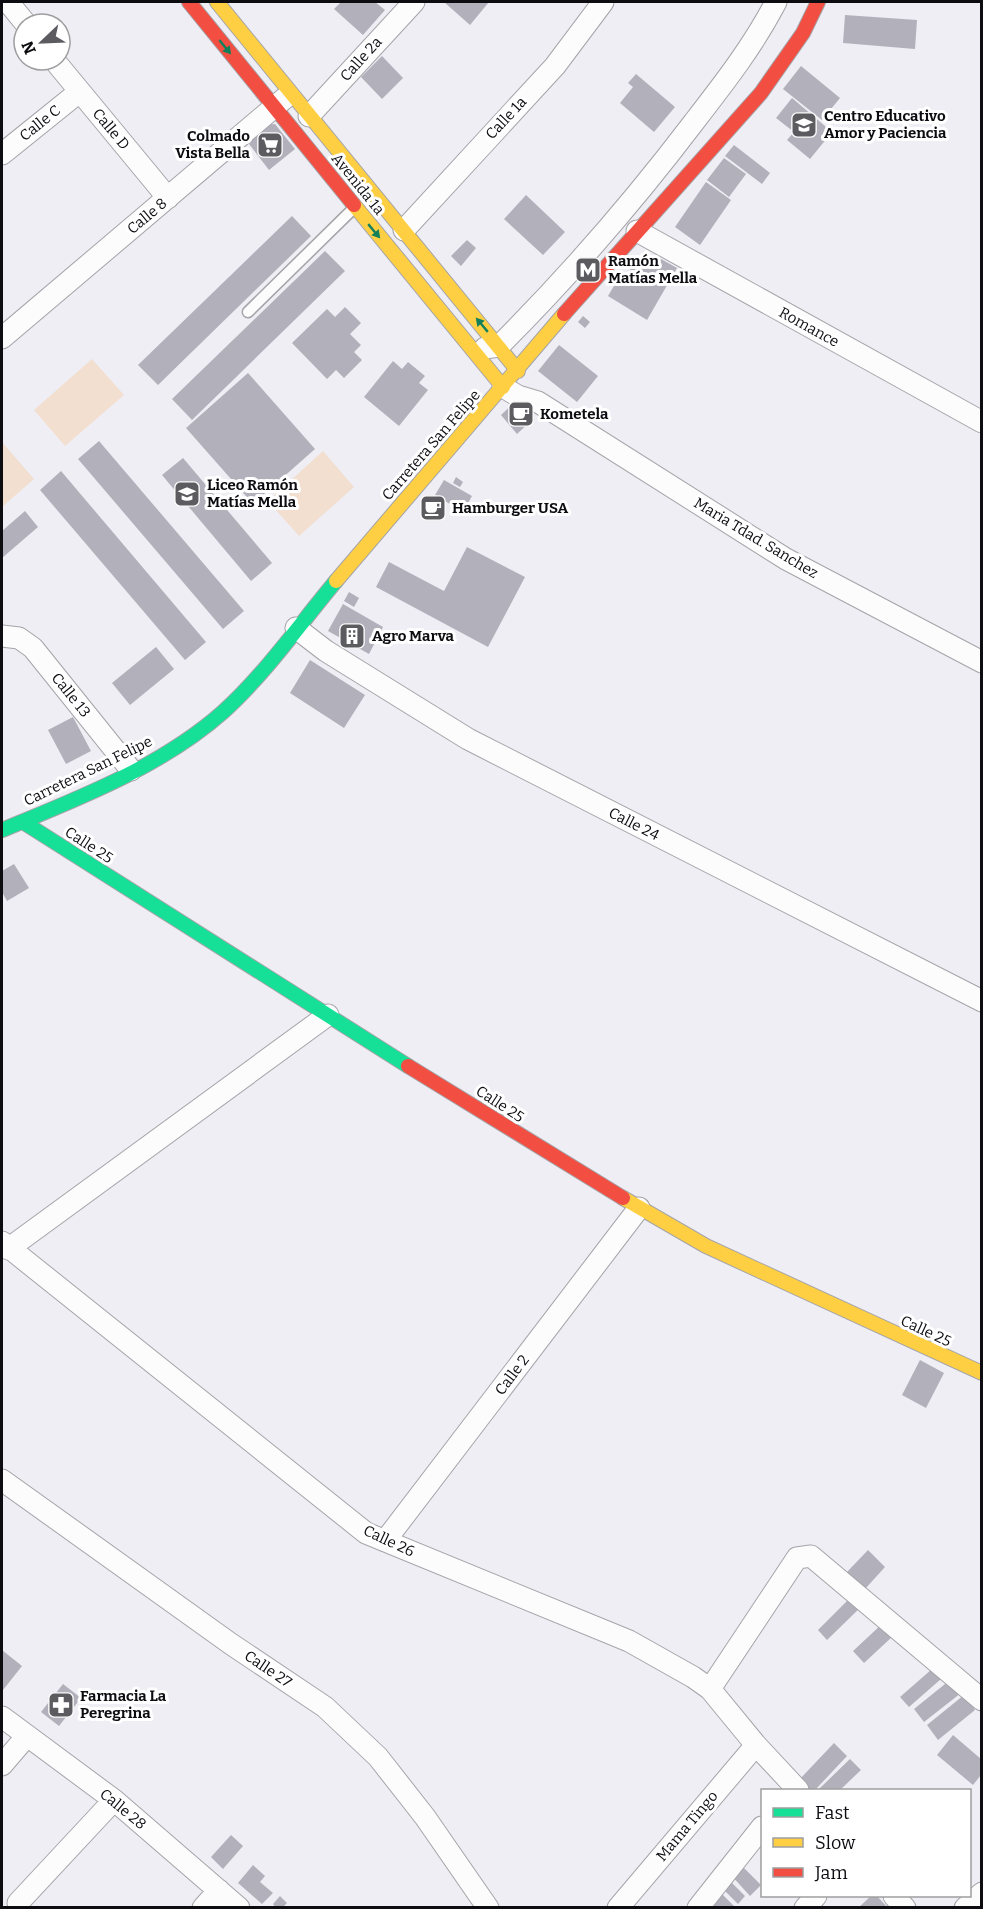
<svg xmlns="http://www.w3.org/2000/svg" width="983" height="1909" viewBox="0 0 983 1909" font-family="Bitter,serif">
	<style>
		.green { fill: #f2dfcf }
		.building { fill: #b2b0bb }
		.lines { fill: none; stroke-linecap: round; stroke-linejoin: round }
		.lane-casing { stroke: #a4a4a9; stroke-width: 13 }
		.street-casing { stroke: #a4a4a9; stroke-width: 23 }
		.fast-casing { stroke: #a4a4a9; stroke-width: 16 }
		.slow-casing { stroke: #a4a4a9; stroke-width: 16 }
		.jam-casing { stroke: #a4a4a9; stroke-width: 16 }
		.lane { stroke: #fcfcfd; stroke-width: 10 }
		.street { stroke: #fcfcfd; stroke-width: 21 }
		.fast { stroke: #16e098; stroke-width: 14 }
		.slow { stroke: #ffcf43; stroke-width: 14 }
		.jam { stroke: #f24e42; stroke-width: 14 }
		.oneway { fill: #12815b }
		.labels { text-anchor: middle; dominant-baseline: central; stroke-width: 6; stroke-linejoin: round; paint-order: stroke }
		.street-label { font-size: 15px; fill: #0d0c11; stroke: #fff }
		.poi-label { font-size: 15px; font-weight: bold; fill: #0d0c11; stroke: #fff; text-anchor: start }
	</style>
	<rect width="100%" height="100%" fill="#eeeef4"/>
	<!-- green -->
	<path class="green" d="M92,359L124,395L65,446L34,410Z
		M2,442L34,479L2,507Z
		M323,451L354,487L299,536L268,501Z"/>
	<!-- building -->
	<path class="building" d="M341,2H375L385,10L363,35L334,9Z
		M444,2H489L470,25Z
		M845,15L917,20L915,49L843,43Z
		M382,56L403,78L382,99L361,77Z
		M801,66L840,98L822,120L783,89Z
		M636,74L675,107L654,132L620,103L633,87L628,83Z
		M792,98L832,132L810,159L787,140L794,132L776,118Z
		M275,124L295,149L269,170L246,140L264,125Z
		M734,145L770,173L762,184L725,156Z
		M724,158L746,174L729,197L707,180Z
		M706,182L731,200L700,245L675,227Z
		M526,195L565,232L543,255L504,219Z
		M292,216L311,236L158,385L138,365Z
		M467,240L476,248L461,266L451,256Z
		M325,251L345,271L192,420L172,399Z
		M654,255L677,268L647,320L608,296L621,274L625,277L638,258L646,265Z
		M345,307L361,323L350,334L361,345L354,352L362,360L344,378L336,370L327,379L292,343L327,309L335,317Z
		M583,316L590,322L585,328L578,322Z
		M559,345L598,376L577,402L538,371Z
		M393,361L402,369L408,362L425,376L419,383L428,390L399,426L364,397Z
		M248,373L315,449L253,504L186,428Z
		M516,401L533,419L517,434L501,415Z
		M99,441L244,611L223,629L78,459Z
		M183,458L272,563L251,581L162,475Z
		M61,471L206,642L185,660L40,490Z
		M456,477L463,482L460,487L453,483Z
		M444,480L472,496L463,512L435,495Z
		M428,499L442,508L438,516L423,508Z
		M25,511L38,527L2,558V531Z
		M467,547L525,577L488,647L376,587L389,562L444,591Z
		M349,592L359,598L354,607L344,601Z
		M343,604L383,627L369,654L328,631Z
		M156,647L174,669L130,705L112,683Z
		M310,660L365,695L344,728L290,693Z
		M73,717L91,751L66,764L48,730Z
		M14,864L29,888L7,901L2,892V871Z
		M920,1360L944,1373L926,1408L902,1395Z
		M868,1550L885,1567L865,1589L847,1572Z
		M853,1595L863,1605L827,1640L818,1630Z
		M882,1624L893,1636L864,1663L853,1651Z
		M2,1650L22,1666L3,1690L2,1689Z
		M932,1669L941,1679L909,1707L900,1697Z
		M950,1680L961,1693L924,1722L914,1709Z
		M63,1684L81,1698L59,1726L41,1712Z
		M964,1695L975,1710L938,1740L927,1725Z
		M953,1735L981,1759V1775L973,1785L937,1755Z
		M834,1743L847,1756L815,1790H811L799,1780Z
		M850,1759L861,1770L840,1790H818Z
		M231,1835L243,1846L223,1869L211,1857Z
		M740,1864L761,1885L750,1896L730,1874Z
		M253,1865L265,1876L260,1882L273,1893L262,1904L238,1883Z
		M727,1878L745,1896L738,1904L719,1885Z
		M721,1893L736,1908H709Z
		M280,1896L287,1903L282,1908H276L273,1904Z
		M871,1896H877L888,1908H858Z"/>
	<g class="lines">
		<!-- lane casing -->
		<g class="lane-casing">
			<path id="lane" d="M248,312L355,207"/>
		</g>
		<!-- street casing -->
		<g class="street-casing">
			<path id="street" d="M8,2L26,24
				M54,60L168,198
				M309,116L414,2
				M2,154L79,92
				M404,230L555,66L603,2
				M637,231L982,422
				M2,338L285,98
				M485,348L499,346C569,276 634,201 694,122C725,82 753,46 776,2
				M503,387L518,396L538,402L786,559L982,662
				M296,628L326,651L468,739L982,1001
				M2,636L19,638L33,648L131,770
				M2,1242L366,1533L629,1641L693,1677L710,1689L756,1745L798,1790
				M8,1249L328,1015
				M2,1480L231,1644L325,1707L378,1757L425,1817L488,1908
				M385,1541L639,1208
				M710,1689L797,1558L811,1556L982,1700
				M2,1717L114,1800L239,1908
				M2,1765L26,1737
				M894,1896L905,1908
				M18,1903L114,1800
				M203,1908L219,1890
				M618,1908L756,1745
				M698,1908L762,1827
				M805,1908L816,1896
				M965,1908L982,1893"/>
		</g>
		<!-- fast casing -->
		<g class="fast-casing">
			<path id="fast" d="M23,822L408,1066
				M2,830C77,799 161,767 223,712C265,674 300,624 336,581"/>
		</g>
		<!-- slow casing -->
		<g class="slow-casing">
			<path id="slow" d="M217,2L518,371
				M354,205L503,387
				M336,581L564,314
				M623,1198L706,1246L982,1373"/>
		</g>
		<!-- jam casing -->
		<g class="jam-casing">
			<path id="jam" d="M189,2L354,205
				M564,314L761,93L803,33L818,2
				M408,1066L623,1198"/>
		</g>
		<!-- lane -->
		<use href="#lane" class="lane"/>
		<!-- street -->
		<use href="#street" class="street"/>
		<!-- fast -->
		<use href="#fast" class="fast"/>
		<!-- slow -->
		<use href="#slow" class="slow"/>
		<!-- jam -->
		<use href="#jam" class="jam"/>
	</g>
	<!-- one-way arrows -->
	<defs><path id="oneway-solid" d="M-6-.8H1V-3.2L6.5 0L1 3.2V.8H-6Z" transform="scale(1.5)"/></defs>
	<g class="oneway">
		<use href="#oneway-solid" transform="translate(225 47) rotate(51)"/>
		<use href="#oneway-solid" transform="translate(374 231) rotate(50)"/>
		<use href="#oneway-solid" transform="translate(482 325) rotate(-130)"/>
	</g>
	<!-- icons -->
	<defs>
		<g id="school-square" transform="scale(1.35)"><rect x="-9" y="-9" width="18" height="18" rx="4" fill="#5c5b60" stroke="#fff"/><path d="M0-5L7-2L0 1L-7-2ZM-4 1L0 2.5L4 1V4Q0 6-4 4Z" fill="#fff"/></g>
		<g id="supermarket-square" transform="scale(1.35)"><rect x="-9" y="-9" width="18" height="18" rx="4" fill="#5c5b60" stroke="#fff"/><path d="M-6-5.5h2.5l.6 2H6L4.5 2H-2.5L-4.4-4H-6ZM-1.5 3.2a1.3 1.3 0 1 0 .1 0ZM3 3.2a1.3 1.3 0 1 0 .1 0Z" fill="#fff"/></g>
		<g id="metro-square" transform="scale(1.35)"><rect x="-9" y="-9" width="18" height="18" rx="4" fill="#5c5b60" stroke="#fff"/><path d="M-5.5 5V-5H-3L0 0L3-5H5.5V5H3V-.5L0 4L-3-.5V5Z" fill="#fff"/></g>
		<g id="cafe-square" transform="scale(1.35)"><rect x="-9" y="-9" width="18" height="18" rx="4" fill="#5c5b60" stroke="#fff"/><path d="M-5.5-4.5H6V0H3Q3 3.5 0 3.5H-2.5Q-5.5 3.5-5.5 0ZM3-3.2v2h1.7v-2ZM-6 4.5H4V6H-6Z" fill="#fff"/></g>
		<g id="building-square" transform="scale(1.35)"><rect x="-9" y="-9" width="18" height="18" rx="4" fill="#5c5b60" stroke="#fff"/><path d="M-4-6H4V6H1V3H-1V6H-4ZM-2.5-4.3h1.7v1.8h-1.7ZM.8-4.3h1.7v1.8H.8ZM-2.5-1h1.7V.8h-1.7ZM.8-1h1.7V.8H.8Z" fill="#fff"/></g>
		<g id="pharmacy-square" transform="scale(1.35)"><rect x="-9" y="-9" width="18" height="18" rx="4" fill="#5c5b60" stroke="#fff"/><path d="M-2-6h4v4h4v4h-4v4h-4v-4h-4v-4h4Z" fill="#fff"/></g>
	</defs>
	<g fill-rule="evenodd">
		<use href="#school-square" x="804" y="125"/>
		<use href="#supermarket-square" x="270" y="145"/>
		<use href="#metro-square" x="588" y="270"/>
		<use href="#cafe-square" x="521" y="414"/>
		<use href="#school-square" x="187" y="494"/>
		<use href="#cafe-square" x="433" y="508"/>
		<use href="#building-square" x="352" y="636"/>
		<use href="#pharmacy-square" x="61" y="1705"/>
	</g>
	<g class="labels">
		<!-- street labels -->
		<g class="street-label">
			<text transform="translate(361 59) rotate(-48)">Calle 2a</text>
			<text transform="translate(506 118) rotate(-47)">Calle 1a</text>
			<text transform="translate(40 123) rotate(-39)">Calle C</text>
			<text transform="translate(111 129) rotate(50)">Calle D</text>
			<text transform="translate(358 184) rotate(51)">Avenida 1a</text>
			<text transform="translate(147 216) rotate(-40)">Calle 8</text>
			<text transform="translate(809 327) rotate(29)">Romance</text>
			<text transform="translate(431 445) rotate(-49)">Carretera San Felipe</text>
			<text transform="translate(756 538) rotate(31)">Maria Tdad. Sanchez</text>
			<text transform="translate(71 695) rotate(51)">Calle 13</text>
			<text transform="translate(88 771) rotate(-26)">Carretera San Felipe</text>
			<text transform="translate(634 824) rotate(27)">Calle 24</text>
			<text transform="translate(89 845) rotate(33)">Calle 25</text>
			<text transform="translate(500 1104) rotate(33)">Calle 25</text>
			<text transform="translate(926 1331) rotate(25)">Calle 25</text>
			<text transform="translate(512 1375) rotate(-53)">Calle 2</text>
			<text transform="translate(389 1541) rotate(25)">Calle 26</text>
			<text transform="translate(268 1669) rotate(34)">Calle 27</text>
			<text transform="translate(123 1809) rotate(39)">Calle 28</text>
			<text transform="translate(687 1826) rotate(-50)">Mama Tingo</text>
		</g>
		<!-- poi labels -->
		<g class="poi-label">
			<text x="824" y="116">Centro Educativo<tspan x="824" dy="17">Amor y Paciencia</tspan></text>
			<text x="250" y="136" text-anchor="end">Colmado<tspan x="250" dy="17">Vista Bella</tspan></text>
			<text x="608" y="261">Ramón<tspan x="608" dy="17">Matías Mella</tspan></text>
			<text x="540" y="414">Kometela</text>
			<text x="207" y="485">Liceo Ramón<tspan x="207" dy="17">Matías Mella</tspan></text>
			<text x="452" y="508">Hamburger USA</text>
			<text x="372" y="636">Agro Marva</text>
			<text x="80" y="1696">Farmacia La<tspan x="80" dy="17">Peregrina</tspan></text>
		</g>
	</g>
	<!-- border -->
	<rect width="983" height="1909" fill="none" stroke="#0d0c11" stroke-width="6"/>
	<!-- legend -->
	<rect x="761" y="1789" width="210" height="108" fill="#ffffff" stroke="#9e9ea0" stroke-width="1.5"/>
	<rect x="773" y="1808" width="30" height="9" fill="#16e098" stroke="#9e9ea0" stroke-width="1.5"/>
	<text x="815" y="1819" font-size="18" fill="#0d0c11">Fast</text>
	<rect x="773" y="1838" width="30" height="9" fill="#ffcf43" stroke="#9e9ea0" stroke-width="1.5"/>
	<text x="815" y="1849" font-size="18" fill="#0d0c11">Slow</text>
	<rect x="773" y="1868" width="30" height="9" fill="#f24e42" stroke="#9e9ea0" stroke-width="1.5"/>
	<text x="815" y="1879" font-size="18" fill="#0d0c11">Jam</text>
	<!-- north arrow -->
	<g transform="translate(42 42) rotate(247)"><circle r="28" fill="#ffffff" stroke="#9e9ea0" stroke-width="1.5"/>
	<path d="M0-4.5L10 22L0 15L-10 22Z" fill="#5c5b60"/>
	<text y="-9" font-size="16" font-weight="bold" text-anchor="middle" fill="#0d0c11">N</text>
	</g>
</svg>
